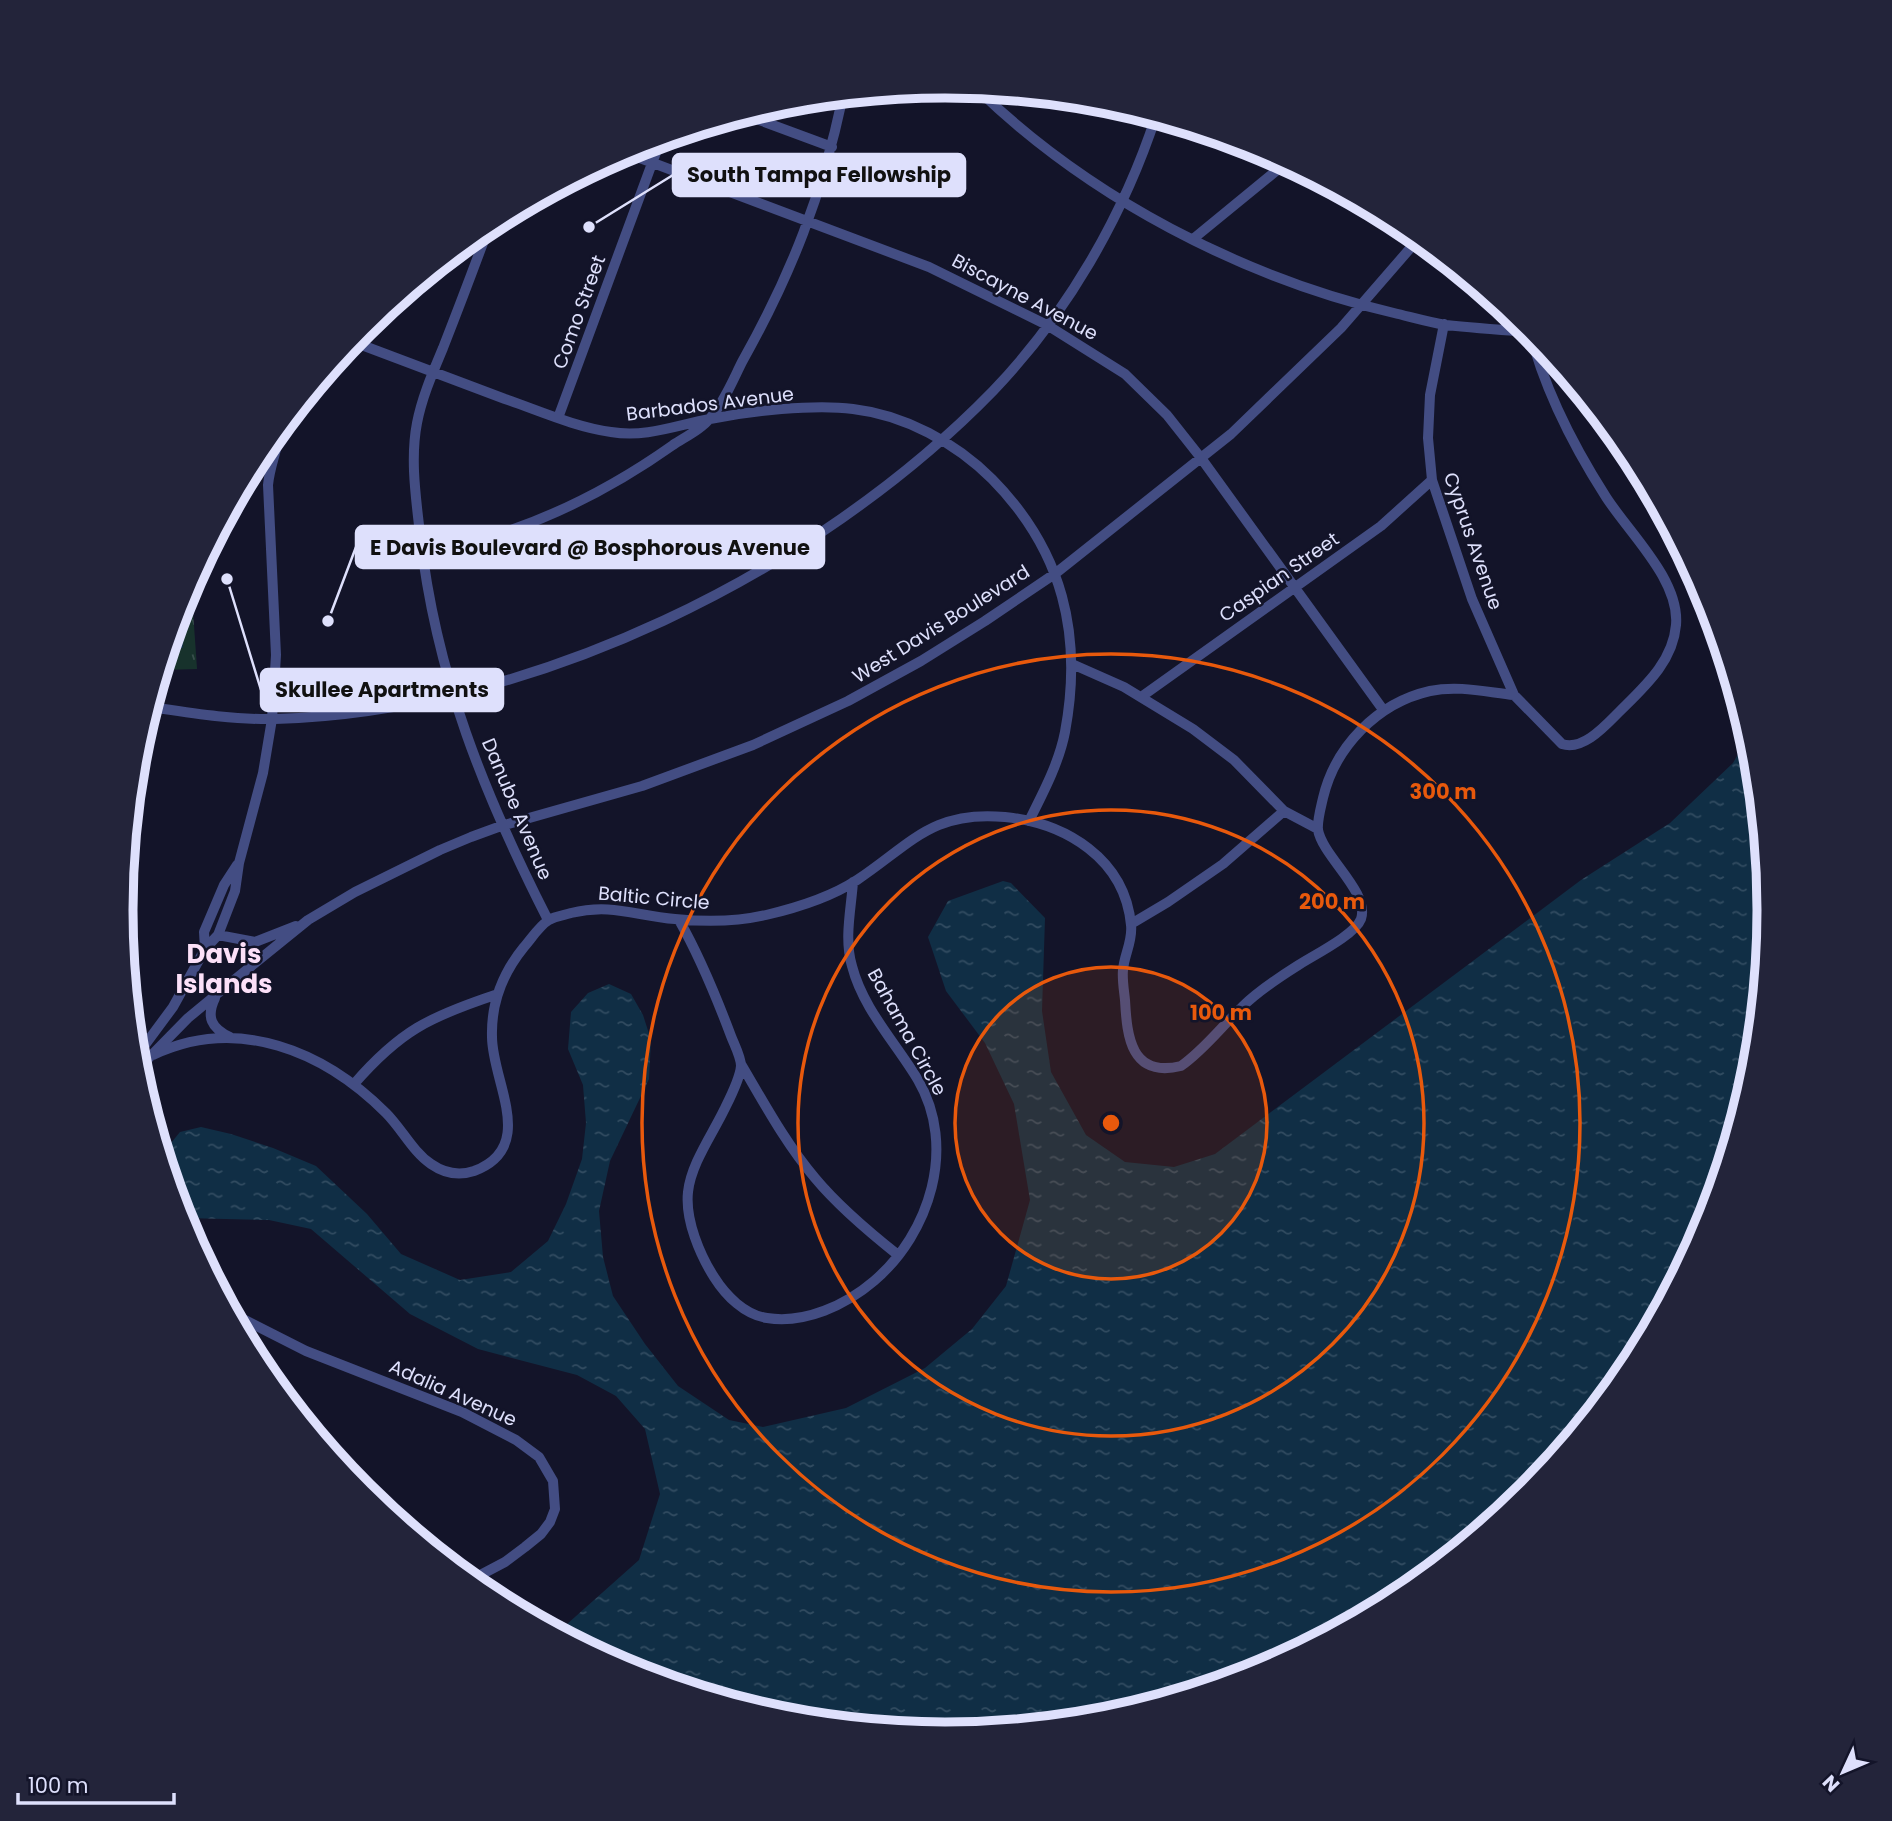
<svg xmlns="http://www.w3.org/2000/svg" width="1892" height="1821" viewBox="0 0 1892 1821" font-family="Poppins,sans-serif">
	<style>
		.park { fill: url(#park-tufts) }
		.water { fill: url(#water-ripples) }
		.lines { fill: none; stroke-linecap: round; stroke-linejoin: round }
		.minor { stroke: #434d83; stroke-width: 10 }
		.ring { fill: none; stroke: #e8590c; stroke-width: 3.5 }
		.labels { text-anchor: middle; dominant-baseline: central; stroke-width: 5; stroke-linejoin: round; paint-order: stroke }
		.street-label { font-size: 19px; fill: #dee0fc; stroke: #131429 }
		.district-label { font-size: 26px; font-weight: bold; fill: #fce0f8; stroke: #131429 }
		.rim { fill: none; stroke: #dee0fc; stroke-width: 9 }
		.centre { fill: #e8590c; stroke: #131429; stroke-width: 3.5 }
		.ring-label { font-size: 21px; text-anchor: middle; font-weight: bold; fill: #e8590c; stroke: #131429; stroke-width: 5; stroke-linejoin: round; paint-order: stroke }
		.leader { fill: none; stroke: #dee0fc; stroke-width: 2.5 }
		.callout-dot { fill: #dee0fc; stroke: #131429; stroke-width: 2.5 }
		.callout { fill: #dee0fc; stroke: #dee0fc; stroke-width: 2.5 }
		.callout-label { font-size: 21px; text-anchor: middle; font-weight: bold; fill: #111 }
	</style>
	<defs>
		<pattern id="park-tufts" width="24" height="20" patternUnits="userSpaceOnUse" patternTransform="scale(1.75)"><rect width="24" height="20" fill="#17322c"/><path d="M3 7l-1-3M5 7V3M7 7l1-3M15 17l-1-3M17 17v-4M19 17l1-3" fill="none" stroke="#384f4c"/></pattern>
		<pattern id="water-ripples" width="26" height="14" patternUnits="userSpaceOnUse" patternTransform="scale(1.75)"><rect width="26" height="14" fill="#102e45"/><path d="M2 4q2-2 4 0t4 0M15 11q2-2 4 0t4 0" fill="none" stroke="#324c61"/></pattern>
	</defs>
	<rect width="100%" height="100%" fill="#131429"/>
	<!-- park -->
	<path class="park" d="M191,582L197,669L161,670L184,595Z"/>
	<!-- water -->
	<path class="water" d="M184,630L183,648L169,649L173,631Z
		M1750,733L1755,750L1771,911L1755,1072L1708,1226L1632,1369L1529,1494L1404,1596L1261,1673L1196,1692L1107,1719L946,1735L785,1719L630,1672L557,1633L639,1560L660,1494L645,1429L616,1396L577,1375L478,1349L410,1314L311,1229L269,1220L185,1218L180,1214L162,1154L180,1132L201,1127L231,1134L273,1148L316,1166L367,1214L401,1254L460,1280L511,1272L548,1241L566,1204L582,1159L586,1123L583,1085L568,1049L571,1012L588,993L609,984L631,994L643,1015L651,1040L649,1079L610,1161L599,1211L603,1257L613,1296L645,1344L678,1386L729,1420L763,1427L846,1408L925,1368L972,1329L1006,1286L1030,1200L1014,1104L985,1043L946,991L928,937L948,901L1003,881L1011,883L1045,918L1042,1011L1051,1072L1086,1135L1125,1162L1174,1167L1215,1154L1581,880L1670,823L1733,763Z"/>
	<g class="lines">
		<!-- minor -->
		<path class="minor" d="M977,89C1090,198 1241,277 1394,313C1411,317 1428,322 1446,325C1474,328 1502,330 1530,332
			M743,114L832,147
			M624,152L929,267L1047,325L1125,374L1167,415L1201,458L1384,711
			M490,224C475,265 459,307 443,348C433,372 422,397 417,423C410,459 416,498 420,534C436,676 484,794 548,920
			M1193,239L1287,162
			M1444,324L1430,395L1428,438L1432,480L1472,599L1514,695L1562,744C1583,751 1605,726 1619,712C1644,687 1673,662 1676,625C1680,580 1629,533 1606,497C1574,447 1543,386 1529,328
			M351,341C403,361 454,380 505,399C540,411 575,427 611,432C646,438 677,425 710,419C750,411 813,404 853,409C905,415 956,443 992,479C1063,551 1083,635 1065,732C1059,763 1043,793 1029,821
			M558,418L661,139
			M264,447L265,458L270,465
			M422,554C513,537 597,499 673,445C685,437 702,429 711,417C724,402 733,380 742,362C792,273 822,195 843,96
			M1072,664L1124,687L1193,729L1234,760L1284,811L1318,829
			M1141,697L1381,526L1432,480
			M150,707C191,713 234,720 275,719C531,712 816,573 993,391C1066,315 1123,217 1156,116
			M679,920C700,957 716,996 731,1036C734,1044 741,1057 741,1066C740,1079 730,1098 724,1110C712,1135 691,1164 688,1192C685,1220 700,1255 714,1277C726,1296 745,1315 767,1318C805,1324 846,1305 874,1281C930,1233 957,1147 918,1080C896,1043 863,1009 852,966C844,939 851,910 853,882
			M1131,924L1168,902L1223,864L1284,811
			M218,935L255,942L296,926
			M205,949L204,932L224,885L237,865
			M215,998C206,1017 211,1028 230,1037
			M153,1055C238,1015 324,1051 386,1113C402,1129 413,1152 431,1164C444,1173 459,1176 474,1171C538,1147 492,1082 492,1037C491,1003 502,974 524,947C531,939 540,925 549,920C555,916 565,915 571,913C612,903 636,916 675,919C705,922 736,922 766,915C796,908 831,897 857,880C911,844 932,810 1005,817C1066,823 1125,859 1131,925C1133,941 1124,955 1123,970C1122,979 1124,990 1125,1000C1127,1037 1131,1078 1181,1066C1204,1050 1222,1026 1242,1007C1258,991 1278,978 1297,966C1312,956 1355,935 1361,919C1370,892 1323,857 1318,830C1317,821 1321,807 1323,798C1335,747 1377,703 1430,691C1458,685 1486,692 1514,695
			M136,1057L173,1007L205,949L218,935L235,891L239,863L263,773L272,719L276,655L268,485C270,464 278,450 280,428
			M741,1064C764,1103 786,1144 815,1178C839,1207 869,1232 898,1255
			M137,1070L188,1018L217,994L308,920L355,892L440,850L471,837L501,826L642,786L753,745L848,701L921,661L985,621L1056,573L1231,434L1341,328L1420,237
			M354,1084C400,1031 429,1017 495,995
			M231,1313L306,1351L462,1412L516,1440L539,1457L553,1481L555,1509L550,1522L541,1534L525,1547L505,1562L469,1581"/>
	</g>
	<!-- distance rings -->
	<circle cx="1111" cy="1123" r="156" fill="#e8590c" fill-opacity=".12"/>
	<g class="ring">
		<circle cx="1111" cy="1123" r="156"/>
		<circle cx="1111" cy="1123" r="313"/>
		<circle cx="1111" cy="1123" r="469"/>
	</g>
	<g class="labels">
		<!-- street labels -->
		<g class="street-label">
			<text transform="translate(1025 297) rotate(28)">Biscayne Avenue</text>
			<text transform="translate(579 312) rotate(-70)">Como Street</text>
			<text transform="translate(710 404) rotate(-7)">Barbados Avenue</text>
			<text transform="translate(1473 541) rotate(71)">Cyprus Avenue</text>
			<text transform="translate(1279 577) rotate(-35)">Caspian Street</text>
			<text transform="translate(941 624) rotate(-32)">West Davis Boulevard</text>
			<text transform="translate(517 809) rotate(67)">Danube Avenue</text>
			<text transform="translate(654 898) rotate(5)">Baltic Circle</text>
			<text transform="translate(907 1032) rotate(61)">Bahama Circle</text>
			<text transform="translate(453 1393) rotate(24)">Adalia Avenue</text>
		</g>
		<!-- district labels -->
		<g class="district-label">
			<text x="224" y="954">Davis<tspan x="224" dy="30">Islands</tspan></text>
		</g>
	</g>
	<!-- crop -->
	<path d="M0 0H1892V1821H0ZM133 910a812 812 0 1 1 1624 0a812 812 0 1 1-1624 0Z" fill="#23243a" fill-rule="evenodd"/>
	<path class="rim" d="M133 910a812 812 0 1 1 1624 0a812 812 0 1 1-1624 0Z"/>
	<circle cx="1111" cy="1123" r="10" class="centre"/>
	<g class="ring-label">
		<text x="1443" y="799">300 m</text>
		<text x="1332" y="909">200 m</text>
		<text x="1221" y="1020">100 m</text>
	</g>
	<!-- callouts -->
	<path class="leader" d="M589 227L673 175M328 621L356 547M227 579L261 690"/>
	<g class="callout-dot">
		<circle cx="589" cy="227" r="7"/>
		<circle cx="328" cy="621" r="7"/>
		<circle cx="227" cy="579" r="7"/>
	</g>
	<g class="callout">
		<rect x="673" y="154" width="292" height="42" rx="7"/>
		<rect x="356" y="526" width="468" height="42" rx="7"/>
		<rect x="261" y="669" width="242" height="42" rx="7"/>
	</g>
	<g class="callout-label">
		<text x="819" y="182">South Tampa Fellowship</text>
		<text x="590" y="555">E Davis Boulevard @ Bosphorous Avenue</text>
		<text x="382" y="697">Skullee Apartments</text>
	</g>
	<!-- north arrow -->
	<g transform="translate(1843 1772) rotate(226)" stroke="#131429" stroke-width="5" paint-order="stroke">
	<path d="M0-5L12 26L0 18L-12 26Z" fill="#dee0fc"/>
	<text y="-10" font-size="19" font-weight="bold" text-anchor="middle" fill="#dee0fc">N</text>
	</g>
	<!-- scale -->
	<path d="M18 1793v10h156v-10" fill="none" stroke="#dee0fc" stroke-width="3.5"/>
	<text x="28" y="1793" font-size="21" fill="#dee0fc" stroke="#131429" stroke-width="5" paint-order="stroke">100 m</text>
</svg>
